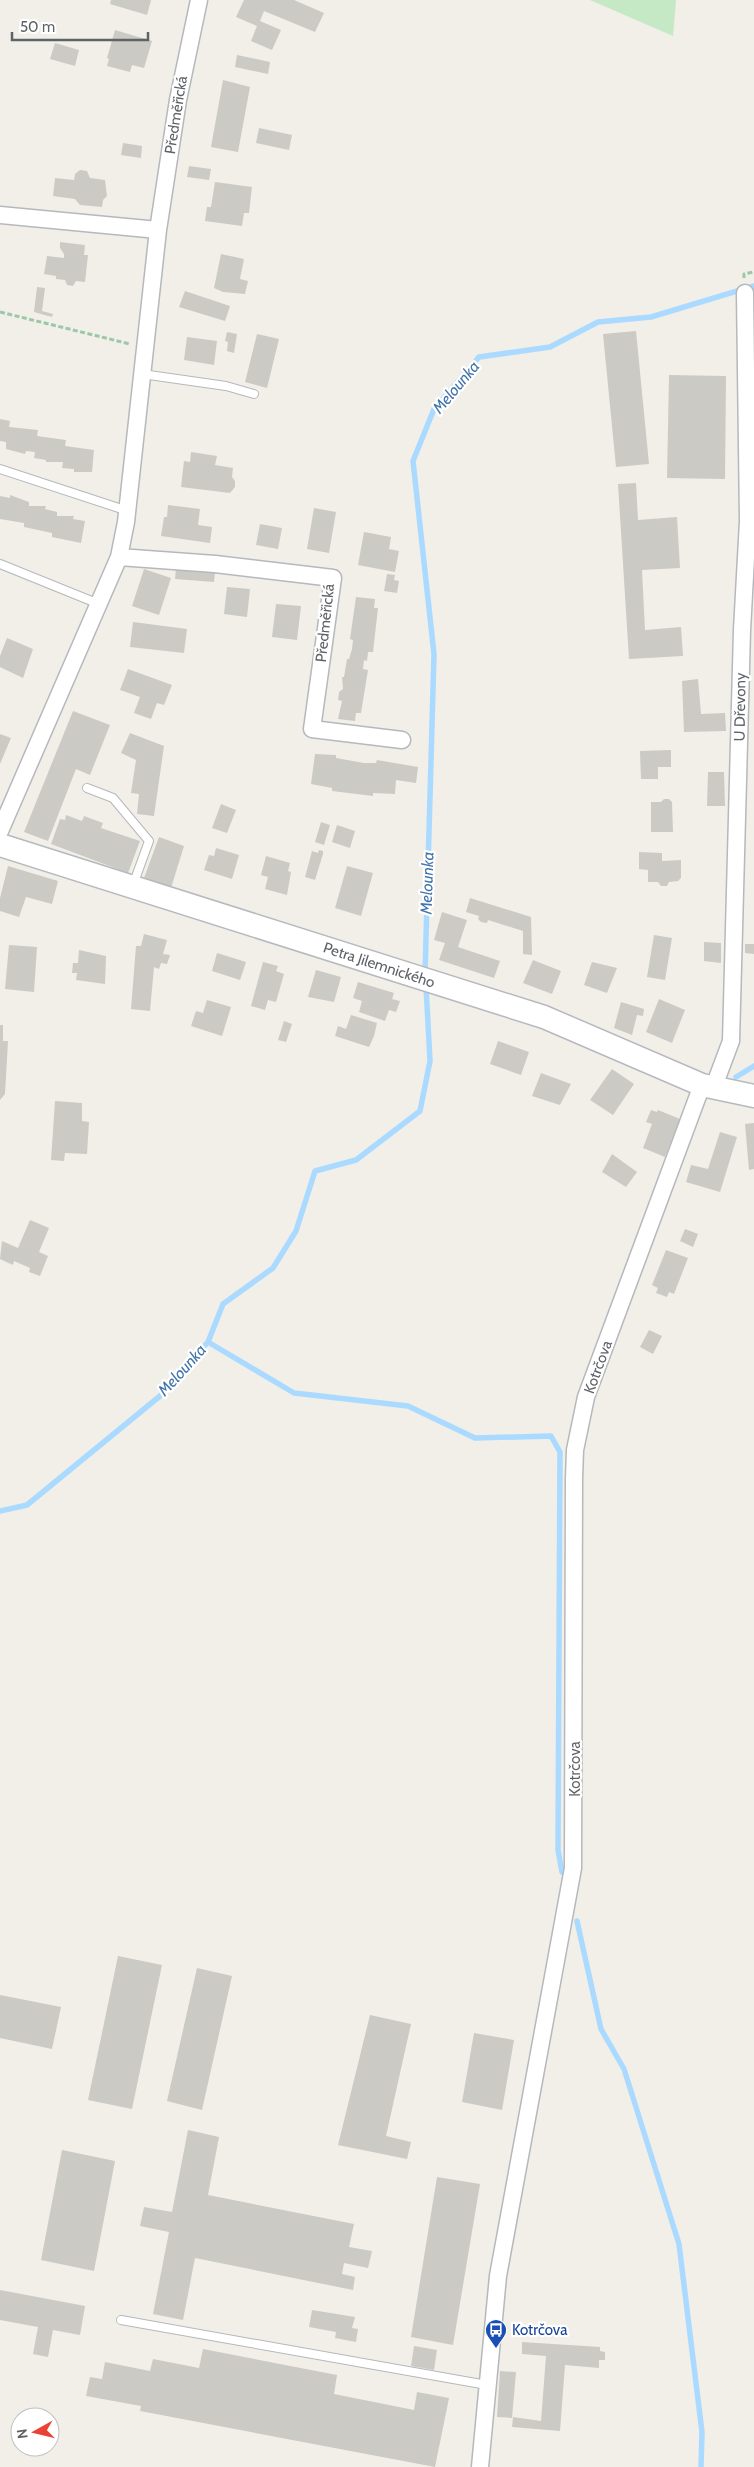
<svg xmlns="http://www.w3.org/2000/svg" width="754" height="2467" viewBox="0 0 754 2467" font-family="Cabin,sans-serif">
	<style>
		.green { fill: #c5e8c5 }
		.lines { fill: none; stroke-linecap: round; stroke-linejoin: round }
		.stream { stroke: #aadaff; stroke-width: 5.5 }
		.building { fill: #cccac5 }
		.lane-casing { stroke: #b5b8bc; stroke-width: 10 }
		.street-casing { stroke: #b5b8bc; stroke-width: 19 }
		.secondary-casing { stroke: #b6babf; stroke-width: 25 }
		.path { stroke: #9cc7a9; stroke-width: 3; stroke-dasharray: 5 2.5; stroke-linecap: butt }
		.lane { stroke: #fff; stroke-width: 8 }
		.street { stroke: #fff; stroke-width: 16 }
		.secondary { stroke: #fff; stroke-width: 22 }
		.labels { text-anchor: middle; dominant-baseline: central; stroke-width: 4.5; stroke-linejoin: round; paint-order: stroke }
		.street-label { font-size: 15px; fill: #5f6368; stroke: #fff }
		.transit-label { font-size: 15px; fill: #164399; stroke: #fff; text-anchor: start }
		.water-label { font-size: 16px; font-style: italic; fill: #4174aa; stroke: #fff }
	</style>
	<rect width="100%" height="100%" fill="#f1efe8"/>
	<!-- green -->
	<path class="green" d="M590,0H676L673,36Z"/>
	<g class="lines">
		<!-- stream -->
		<path class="stream" d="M425,974L434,654L413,461L434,409L479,357L550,347L598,322L651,317L754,286
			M736,1077L754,1066
			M208,1342L294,1393L408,1406L475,1438L551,1436L560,1452L558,1850L562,1872
			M0,1511L27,1505L160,1396L208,1342L223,1304L273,1268L296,1231L315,1171L356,1160L420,1111L430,1061L426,986
			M577,1921L601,2029L624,2069L679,2244L702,2432L701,2467"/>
	</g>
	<!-- building -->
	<path class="building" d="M111,0H151L147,15L110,4Z
		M244,0H294L324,13L315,32L264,11L260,21L281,30L272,50L251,41L257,26L236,17Z
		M115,30L152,41L144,68L132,65L130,72L107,66L109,59L107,58Z
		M55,43L79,50L75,66L50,59Z
		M237,55L270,62L268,74L235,67Z
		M223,80L250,87L238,152L211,147Z
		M259,128L292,135L289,150L256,143Z
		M123,143L142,146L141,158L121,155Z
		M189,166L211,169L209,180L187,177Z
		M80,170L87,171L90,178L105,180L107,196L103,200L102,207L80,205L75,199L53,196L55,178L74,180L75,174Z
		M215,182L252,187L249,213H244L242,226L205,221L207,207H211Z
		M60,242L85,245L84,255H88L85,282L76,281L73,286L67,285L65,280L56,279V276L44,274L47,256L64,258V254L60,248Z
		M221,254L244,259L240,279L248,281L245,294L223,292L214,288Z
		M37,287L45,288L42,311L53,314L52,317L34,312Z
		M185,291L230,306L225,321L179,307Z
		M636,331L649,464L616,467L603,334Z
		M227,332L237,334L234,353L227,351L228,342L225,341Z
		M257,334L279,339L267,388L245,382Z
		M187,337L217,341L214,365L184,360Z
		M669,375L726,376L725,479L667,478Z
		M0,419L10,421L9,427L38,430L37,436L66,440L65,446L94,450L92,472H74V469L62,468L63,462H46V460L34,458L35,452L26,451L25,454L6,449V442L0,441Z
		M191,452L217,456L215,465L233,468L232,477L235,481V487L230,493L181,487L184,461L190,462Z
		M636,483L638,520L677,517L680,568L642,570L645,630L681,627L683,656L629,659L618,484Z
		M10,495L29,502V506H46L45,509L57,512V516H74L73,519L85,521L81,543L52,537V533L24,527V523L0,519V496L10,498Z
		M168,505L200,509L198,525L212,527L210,543L161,536L164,517H167Z
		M314,508L336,512L329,553L307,549Z
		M260,524L282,528L278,549L256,545Z
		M364,532L391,537L389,549L399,551L395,572L358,565Z
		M176,568L215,572L214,582L175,579Z
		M144,569L171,578L159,615L132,606Z
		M387,574L395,575L394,580L399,581L397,593L384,591Z
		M227,587L250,589L247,617L224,614Z
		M356,597L375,599L374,608H378L373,652H368L367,661L364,660L363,669L368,670L361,713H356L355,721L338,719L342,701L338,700L339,692L343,689L342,677H344L347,659H349L352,649L353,640L350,639Z
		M276,604L301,606L297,640L272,637Z
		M133,622L187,629L184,653L130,647Z
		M7,638L33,649L23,678L0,667V656Z
		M128,669L172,685L164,705L157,703L151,719L134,713L140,697L120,690Z
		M698,679L701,714L725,713L726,731L684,732L682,681Z
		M73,711L110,725L90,775L76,769L48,841L24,832Z
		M130,733L164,746L154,816L137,814L139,794L131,793L136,760L121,753Z
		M0,734L11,738L0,764Z
		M671,750V767H658V779H641L640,751Z
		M315,754L336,755V758L364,763H376L377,760L418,767L416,783L396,780L395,794L373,793V796L332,791V788L311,784Z
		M708,772H724L725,806H707Z
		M664,799H669L672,802L673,832H651V802H661Z
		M221,804L236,810L227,833L212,828Z
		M66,815L82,821L84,816L103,823L101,828L140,841L128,873L51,844L60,819L65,820Z
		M321,822L330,825L324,845L315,842Z
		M337,825L355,831L350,848L332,842Z
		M159,837L184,846L171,888L144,878Z
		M216,848L239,855L232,879L204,870L209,855L214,856Z
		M319,850L323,851V854L315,880L305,877L312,851L318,853Z
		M639,852L662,853V861L681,860V878L678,881L669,882L667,886H661L658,882H648V870L639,869Z
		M266,856L290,863L288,871L291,872L287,895L265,889L268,877L261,875Z
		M8,866L58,881L52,904L26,897L19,917L0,911V898Z
		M347,866L373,873L361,916L335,908Z
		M470,898L531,917L532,955L523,954V931L488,920L487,923L481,922L478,919L479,916L466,912Z
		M442,912L467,920L458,947L500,961L494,978L439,960L445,943L434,940Z
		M144,934L167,940L163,954L170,955L167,964L161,963L159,969L154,967L150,1011L131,1009L136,946H141Z
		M654,935L672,938L665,980L647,977Z
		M704,942L721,943V963L704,961Z
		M745,944H754V954L745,953Z
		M9,945L37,947L34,992L5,989Z
		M79,950L106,956L105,984L76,980L77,973H72L73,963H78Z
		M217,953L246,962L240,980L212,971Z
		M533,960L561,971L552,994L523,983Z
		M263,962L278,966L276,971L284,974L276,1002L268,1000L265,1010L251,1006Z
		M592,962L617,968L607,993L584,985Z
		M316,970L341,977L334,1002L308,997Z
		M358,982L394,993L392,999L400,1001L396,1012L389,1010L385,1021L359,1012L362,1001L353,998Z
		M659,999L685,1010L672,1043L646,1032Z
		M207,1000L231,1007L222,1036L191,1026L196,1011L203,1013Z
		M621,1002L644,1009L643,1016L637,1015L632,1035L614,1028Z
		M351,1015L377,1023L374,1036L369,1047L335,1036L338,1026L346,1029Z
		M284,1021L292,1024L286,1042L278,1040Z
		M0,1025H3V1041H8L5,1094L0,1100Z
		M498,1041L529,1052L521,1075L490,1064Z
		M612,1069L634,1084L613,1115L590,1100Z
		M541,1073L571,1084L560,1105L532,1096Z
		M55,1101L82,1103V1121L89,1122L87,1154L65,1153L64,1161L51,1160Z
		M651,1110L657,1112L658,1110L680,1119L665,1157L643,1148L652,1124L646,1122Z
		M754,1123V1169L749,1170L745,1124Z
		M720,1132L737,1137L720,1192L686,1182L691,1165L708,1169Z
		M612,1154L637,1172L626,1187L602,1172Z
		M30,1220L49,1228L39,1252L48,1256L40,1276L29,1272L30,1268L14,1261L13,1265L0,1259L2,1241L18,1248Z
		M685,1229L698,1234L693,1247L680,1241Z
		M666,1250L688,1258L674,1294L669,1292L667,1297L656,1293L658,1288L652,1285Z
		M649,1330L662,1336L653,1354L640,1347Z
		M118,1956L162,1965L132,2109L88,2100Z
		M197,1968L232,1976L202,2110L167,2101Z
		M0,1995L61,2007L52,2049L0,2038Z
		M370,2015L411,2024L386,2136L411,2142L407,2159L338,2145Z
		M474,2033L514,2040L502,2110L462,2102Z
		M188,2130L219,2137L208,2195L354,2224L349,2247L372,2251L368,2268L344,2263L342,2274L355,2277L353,2290L195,2258L183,2320L153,2314L169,2232L140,2226L144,2207L172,2212Z
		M62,2150L115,2161L94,2271L41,2260Z
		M437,2177L480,2184L453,2345L411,2337Z
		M0,2290L85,2306L80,2335L53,2330L48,2357L33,2354L38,2327L0,2320Z
		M312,2310L355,2317L352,2328L358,2329L356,2342L335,2338L336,2332L309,2327Z
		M522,2342L600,2347V2351L605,2352V2360H599V2368L565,2365L560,2431L512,2427L513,2417L541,2421L546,2356L522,2354Z
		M414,2346L437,2350L434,2370L411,2366Z
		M203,2349L337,2375L334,2394L414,2410L417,2392L449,2398L435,2467L140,2411L141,2406L86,2396L90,2377L102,2379L105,2362L150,2371L153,2359L199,2368Z
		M500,2371L516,2372L512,2418L497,2417Z"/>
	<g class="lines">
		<!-- lane casing -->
		<g class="lane-casing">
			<path id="lane" d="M142,374L226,386L254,394
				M0,469L128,511
				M0,564L99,604
				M87,788L113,798L149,841L133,885
				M121,2320L487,2385"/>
		</g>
		<!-- street casing -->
		<g class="street-casing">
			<path id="street" d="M0,215L158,230
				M119,557L215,564L333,578L312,729L402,740
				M0,831L119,557L126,522L158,230L178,100L199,0
				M713,1089L731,1041L742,630L748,521L745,293
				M480,2467L498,2276L573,1868L574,1479L575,1450L586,1397L702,1085"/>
		</g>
		<!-- secondary casing -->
		<g class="secondary-casing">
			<path id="secondary" d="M0,845L544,1017L702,1085L754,1096"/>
		</g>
		<!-- path -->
		<path class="path" d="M744,278V274L754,272
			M0,312L130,344"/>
		<!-- lane -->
		<use href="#lane" class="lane"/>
		<!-- street -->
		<use href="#street" class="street"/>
		<!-- secondary -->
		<use href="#secondary" class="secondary"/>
	</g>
	<!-- icons -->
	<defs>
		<g id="bus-pin" transform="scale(1.125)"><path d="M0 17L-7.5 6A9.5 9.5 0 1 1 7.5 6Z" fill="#1a4fb4" stroke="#fff"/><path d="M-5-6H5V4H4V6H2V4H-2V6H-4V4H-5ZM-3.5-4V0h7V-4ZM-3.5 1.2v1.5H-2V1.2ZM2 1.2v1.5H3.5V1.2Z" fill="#fff"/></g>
	</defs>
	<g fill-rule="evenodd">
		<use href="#bus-pin" x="496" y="2330"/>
	</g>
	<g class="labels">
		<!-- street labels -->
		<g class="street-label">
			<text transform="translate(176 115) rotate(-81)">Předměřická</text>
			<text transform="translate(325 623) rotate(-84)">Předměřická</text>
			<text transform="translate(740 707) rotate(-89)">U Dřevony</text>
			<text transform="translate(379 965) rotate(18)">Petra Jilemnického</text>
			<text transform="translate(598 1367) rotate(-70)">Kotrčova</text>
			<text transform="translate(575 1769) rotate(-90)">Kotrčova</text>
		</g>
		<!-- transit labels -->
		<g class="transit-label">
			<text x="512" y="2330">Kotrčova</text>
		</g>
		<!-- water labels -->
		<g class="water-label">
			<text transform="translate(456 387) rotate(-50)">Melounka</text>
			<text transform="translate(427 883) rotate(-88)">Melounka</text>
			<text transform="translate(182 1370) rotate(-48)">Melounka</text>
		</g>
	</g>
	<!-- north arrow -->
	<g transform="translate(35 2432) rotate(262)"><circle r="24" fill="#ffffff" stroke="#bfc1c3"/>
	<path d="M0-4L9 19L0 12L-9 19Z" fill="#ea4335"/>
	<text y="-8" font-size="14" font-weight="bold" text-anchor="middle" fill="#5f6368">N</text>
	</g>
	<!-- scale -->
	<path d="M12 32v8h136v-8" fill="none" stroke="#5f6368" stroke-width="2.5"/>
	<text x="20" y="32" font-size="15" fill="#5f6368" stroke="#ffffff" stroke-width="4" paint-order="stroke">50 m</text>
</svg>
